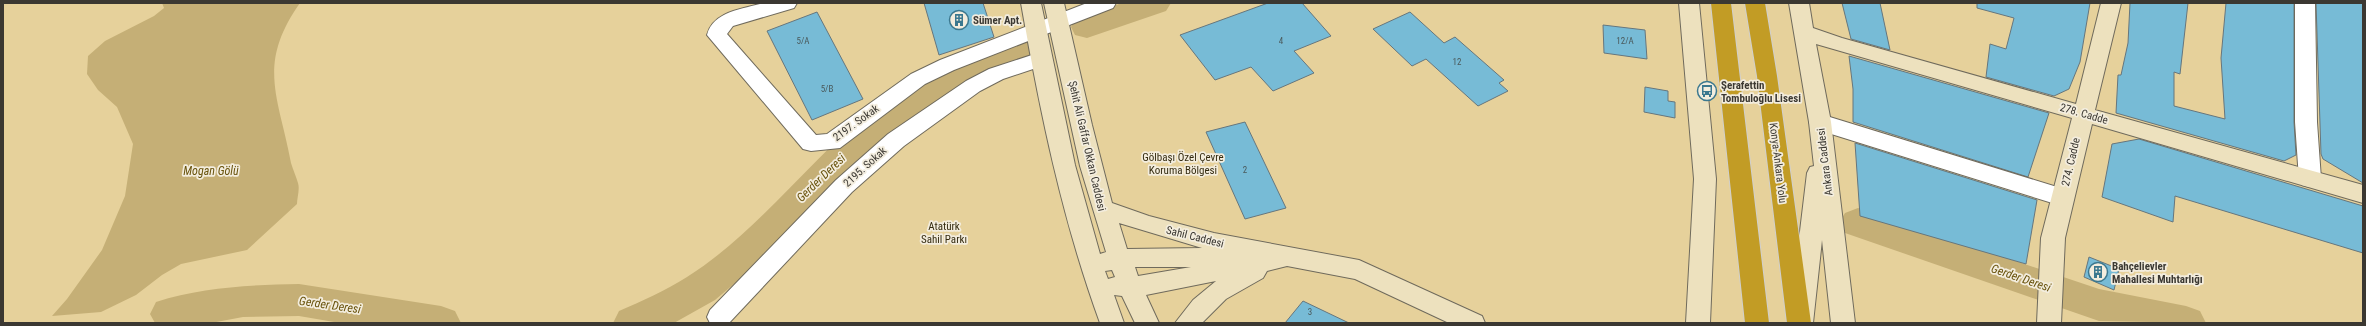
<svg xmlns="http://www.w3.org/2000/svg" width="2366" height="326" viewBox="0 0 2366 326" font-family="'Roboto Condensed',sans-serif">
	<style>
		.green { fill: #e6d19b }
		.water { fill: #c5af76 }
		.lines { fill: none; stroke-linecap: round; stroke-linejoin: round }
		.river { fill: #c5af76; fill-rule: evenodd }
		.building { fill: #77bbd6; stroke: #66767d }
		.street-casing { stroke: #6f6a5c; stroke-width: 2 }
		.secondary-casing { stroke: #6f6a5c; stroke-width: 2 }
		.highway-casing { stroke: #d0cfce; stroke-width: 2 }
		.street { fill: #fff; fill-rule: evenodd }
		.secondary { fill: #ede1be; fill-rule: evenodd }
		.highway { fill: #c29c25; fill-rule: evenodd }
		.labels { text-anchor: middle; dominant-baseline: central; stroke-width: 3.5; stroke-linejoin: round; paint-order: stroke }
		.number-label { font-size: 9px; fill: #4a595b }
		.poi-label { font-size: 11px; font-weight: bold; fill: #3b3832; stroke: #f3edde; text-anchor: start }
		.street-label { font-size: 11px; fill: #3b3832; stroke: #f3edde }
		.park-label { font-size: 11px; fill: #342b10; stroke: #f3edde }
		.water-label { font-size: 12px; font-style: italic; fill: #68520b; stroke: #f3edde }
	</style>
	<rect width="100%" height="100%" fill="#f3edde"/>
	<!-- green -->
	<path class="green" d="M3,3H2363V323H3Z"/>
	<!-- water -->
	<path class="water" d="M162,3H300C256,65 279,97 291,163C293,170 296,176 298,183C300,189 297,198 297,204L247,250L181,264L162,275L136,295L101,312L52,316L67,299L102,250L125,196L133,144L117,107L98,90L87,74L88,56L105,41L154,16L164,8Z"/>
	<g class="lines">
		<!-- river -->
		<path class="river" d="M1122,3H1171L1166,11L1087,38L1075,35L1071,27L1075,19Z
			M1020,37L1032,41L1037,49L1032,57L992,72L953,91L899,126L855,167L774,250L715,300L674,323H613L619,311C642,301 665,291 687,277C758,232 808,161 873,109C916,75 968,52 1020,37Z
			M1858,208L2099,289L2186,306L2200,311L2206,323L2099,321L1845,233L1839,223L1845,213Z
			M299,284L441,306L455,311L461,323H340L299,316L243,317L211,323H155L150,314L156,302C202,287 251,285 299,284Z"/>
	</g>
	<!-- building -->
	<path class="building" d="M924,3H983L994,37L939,55Z
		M1268,3H1302L1331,36L1294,51L1314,73L1273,91L1251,67L1215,80L1180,35Z
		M1842,3H1880L1890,50L1851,39Z
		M1977,3H2090L2080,62L2069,89L2054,96L1986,77L1990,44L2006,49L2014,18L1977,8Z
		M2130,3H2188L2180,74L2174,72V106L2225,119L2221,58L2226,3H2294V122L2296,155L2284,161L2116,113L2118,75H2121L2128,43Z
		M2316,3H2363V183L2323,159L2321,154Z
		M817,12L863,99L812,120L767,31Z
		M1410,12L1444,43L1455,37L1504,80L1499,83L1508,91L1478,106L1426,59L1412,66L1373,29Z
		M1603,25L1645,30L1647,59L1604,53Z
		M1849,56L2049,113L2028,177L1853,122V89Z
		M1645,87L1668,91V101L1675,102V118L1644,112Z
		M1245,122L1286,208L1245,219L1206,132Z
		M2139,139L2363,206V253L2175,196L2173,222L2102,197L2112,144Z
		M1855,143L2037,200L2026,264L1860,216Z
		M2089,257L2119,269L2114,290L2084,277Z
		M1303,301L1349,323H1285Z"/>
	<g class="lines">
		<!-- street casing -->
		<g class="street-casing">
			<path id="street" d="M764,3H797L794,8L733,26L727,34L816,135L827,134L911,74L940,60L1087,3H1116L1113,8L954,70L925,84L840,148L811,151L803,149L707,35C713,11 743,9 764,3Z
				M2295,3H2315L2317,122L2321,179L2318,185L2310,187L2302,185L2299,179L2295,122Z
				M1041,52L1048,54L1051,59L1048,64L1003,79L980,91L904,146L852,192L729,323H710L707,317L710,310L836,180L888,134L966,81L989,69Z
				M1820,114L2070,191L2073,197L2070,203L2062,206L1812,128L1809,122L1812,116Z"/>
		</g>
		<!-- secondary casing -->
		<g class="secondary-casing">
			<path id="secondary" d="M1021,3H1041L1075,165L1100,254L1106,252L1080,166L1044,3H1064L1092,125L1112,203L1149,216L1214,233L1359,260L1482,316L1485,323H1449L1355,279L1287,266L1267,271L1263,278L1226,299L1202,323H1175L1193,300L1216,281L1146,295L1159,323H1135L1122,296L1114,295L1124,323H1100C1062,219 1040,112 1021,3ZM1119,223L1202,248L1127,249ZM1135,267H1191L1138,276ZM1112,270L1115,277L1108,279L1105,271Z
				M1679,3H1699L1716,179L1710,323H1686L1694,179Z
				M1789,3H1809L1813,28L1842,38L2076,104L2101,3H2121L2095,110L2363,185V203L2092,124L2065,238L2061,323H2037L2041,238L2072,118L1816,44L1831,122L1855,323H1831L1822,240L1813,323H1789L1807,173L1810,167L1814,166L1809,122Z"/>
		</g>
		<!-- highway casing -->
		<g class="highway-casing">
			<path id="highway" d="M1711,3H1731L1769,323H1745Z
				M1745,3H1765L1777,76L1811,323H1787L1757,76Z"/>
		</g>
		<!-- street -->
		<use href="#street" class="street"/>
		<!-- secondary -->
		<use href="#secondary" class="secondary"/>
		<!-- highway -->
		<use href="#highway" class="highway"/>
	</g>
	<!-- icons -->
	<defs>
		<g id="building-ring" transform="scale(1)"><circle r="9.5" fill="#f3edde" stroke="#3b788f" stroke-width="1.5"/><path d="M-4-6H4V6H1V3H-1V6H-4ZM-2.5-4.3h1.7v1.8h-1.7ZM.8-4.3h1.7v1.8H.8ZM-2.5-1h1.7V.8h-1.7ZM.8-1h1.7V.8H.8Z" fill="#3b788f"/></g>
		<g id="bus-ring" transform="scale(1)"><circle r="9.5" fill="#f3edde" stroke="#3b788f" stroke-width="1.5"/><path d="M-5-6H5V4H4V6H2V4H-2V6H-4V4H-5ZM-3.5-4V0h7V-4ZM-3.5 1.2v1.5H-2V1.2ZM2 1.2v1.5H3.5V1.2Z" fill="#3b788f"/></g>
	</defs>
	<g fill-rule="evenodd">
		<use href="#building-ring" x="959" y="20"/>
		<use href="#bus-ring" x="1707" y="91"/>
		<use href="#building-ring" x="2098" y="272"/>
	</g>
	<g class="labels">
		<!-- number labels -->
		<g class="number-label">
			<text x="803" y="41">5/A</text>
			<text x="1281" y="41">4</text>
			<text x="1625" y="41">12/A</text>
			<text x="1457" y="62">12</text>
			<text x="827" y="89">5/B</text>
			<text x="1245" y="170">2</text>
			<text x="1310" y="312">3</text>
		</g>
		<!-- poi labels -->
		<g class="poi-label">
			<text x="973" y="20">Sümer Apt.</text>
			<text x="1721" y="85">Şerafettin<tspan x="1721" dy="13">Tombuloğlu Lisesi</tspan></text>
			<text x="2112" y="266">Bahçelievler<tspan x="2112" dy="13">Mahallesi Muhtarlığı</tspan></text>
		</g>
		<!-- street labels -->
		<g class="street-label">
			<text transform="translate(2084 114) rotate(16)">278. Cadde</text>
			<text transform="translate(856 123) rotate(-36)">2197. Sokak</text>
			<text transform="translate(1087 146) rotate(77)">Şehit Ali Gaffar Okkan Caddesi</text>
			<text transform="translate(1825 162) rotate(-97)">Ankara Caddesi</text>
			<text transform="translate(2071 162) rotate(-77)">274. Cadde</text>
			<text transform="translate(1778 163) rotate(83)">Konya-Ankara Yolu</text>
			<text transform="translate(865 167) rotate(-42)">2195. Sokak</text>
			<text transform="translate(1195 237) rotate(14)">Sahil Caddesi</text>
		</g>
		<!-- park labels -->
		<g class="park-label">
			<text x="1183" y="157">Gölbaşı Özel Çevre<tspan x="1183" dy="13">Koruma Bölgesi</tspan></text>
			<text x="944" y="226">Atatürk<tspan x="944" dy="13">Sahil Parkı</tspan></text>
		</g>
		<!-- water labels -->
		<g class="water-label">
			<text x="211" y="171">Mogan Gölü</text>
			<text transform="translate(821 178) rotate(-44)">Gerder Deresi</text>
			<text transform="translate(2021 278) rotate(19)">Gerder Deresi</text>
			<text transform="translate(330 305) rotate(8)">Gerder Deresi</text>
		</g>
	</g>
	<!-- border -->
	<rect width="2366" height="326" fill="none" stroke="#3b3832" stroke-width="8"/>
</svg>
